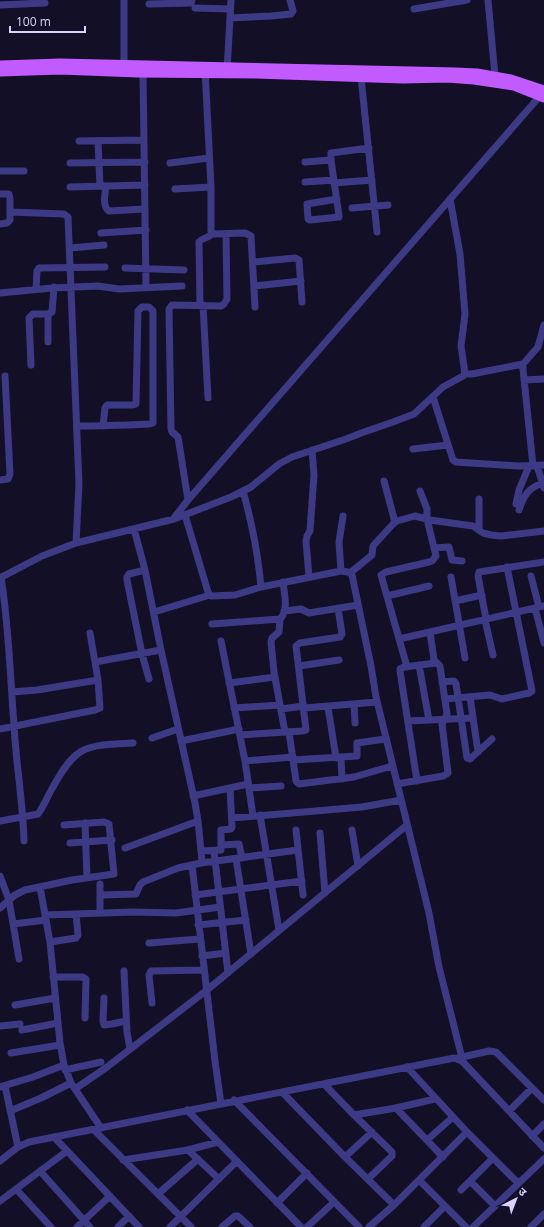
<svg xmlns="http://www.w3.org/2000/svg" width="544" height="1227" viewBox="0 0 544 1227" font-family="'Open Sans','Noto Sans Devanagari',sans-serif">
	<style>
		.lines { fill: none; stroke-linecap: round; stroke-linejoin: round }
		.minor { stroke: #3d3a85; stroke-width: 7 }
		.major { stroke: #c25bff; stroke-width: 9 }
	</style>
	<rect width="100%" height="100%" fill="#130f26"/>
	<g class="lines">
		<!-- minor -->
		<path class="minor" d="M488,0L495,76
			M149,4L191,3L192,0
			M0,5L45,3
			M195,8L230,9
			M414,9L467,0
			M230,18L271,16L291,14L293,11L290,0
			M124,65V0
			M205,69L211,187V231L214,234L245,233L251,236L255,307
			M227,71L231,0
			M143,73L146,287
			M361,77L377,232
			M79,141L144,140
			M98,141L100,186
			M305,162L331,160
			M70,163L145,162
			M170,163L209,158
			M0,171H24
			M305,182L334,180
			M334,183L372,180
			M106,186C105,194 102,206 109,211L145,209
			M70,187L145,185
			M175,189L211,187
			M0,194H9L10,198V220L7,223L0,224
			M337,199L307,204L308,219L310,220L339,217V216L331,160V153L369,148
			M450,199L460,254L465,314L461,346L465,374
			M352,208L388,205
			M10,212L64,214L68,217L79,484L76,543
			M101,233L146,230
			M70,248L104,245
			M253,262L295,258L299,260L302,302
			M125,268L184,270
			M254,286L301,281
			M36,289L37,271L39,268L105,267
			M0,293L52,288L98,286L119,289L182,286
			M200,305L199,242C203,237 208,239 213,233
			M203,305L208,398
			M48,314V342
			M523,364V369L533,466
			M31,365L29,318L33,314H48L52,312L54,287
			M524,380L544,379
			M433,397L453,460L456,462L518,466L544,465
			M77,426C101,426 126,425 150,424L153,423V311L149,307H142L138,311L136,404L133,405H107L105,408L103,426
			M413,449L448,445
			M537,466L544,488
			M0,480L8,479L10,474L5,376
			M384,481L395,522
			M243,491C252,523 258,554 261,587
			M479,499V530
			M188,500L178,437L172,432L171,429L169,309L172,305L221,306L224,304L227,299L226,234
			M516,504L519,490L529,466
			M519,510C524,495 528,488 543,483
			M185,515L208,592L211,596L235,595L261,587L341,571L348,572L352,575L371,666L376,697L429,913L439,967L462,1058
			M174,518L188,500L539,97
			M434,548L449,547L452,560L462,561
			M145,570L129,574L127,577V580L142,654L149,679
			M341,571L339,542L343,516
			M350,573L372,555L373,546L393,524L397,521L415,516L430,520L473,526L483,533L491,535L501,536L544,531
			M531,576L539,607
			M1,577C9,626 10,676 14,725C16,764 23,802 24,841
			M309,577L306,541L307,536L310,531L314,475L312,450
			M451,577L465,658
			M0,578L42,556L76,543L174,519L231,497L251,487L279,464L292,457L346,439L364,432L393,422L414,414L443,387L463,376L465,374H472L523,364L538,347L544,325
			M387,596L429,586
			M455,601L482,595
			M535,608L544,643
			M284,611L301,609L309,613L358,605
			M154,612L210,595
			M280,619L279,632L272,638L271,642L274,672L285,732
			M486,619L478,576L479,572L544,562
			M485,620L493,655
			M212,624L280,619C289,611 284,592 283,582
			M399,639L544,606
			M221,641L245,761L253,816
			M95,662L161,650
			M419,665L429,720
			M299,666L339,660
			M407,667L381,575L386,572L429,562L432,561L436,556L427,519V509L420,491
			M442,682L454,681L456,684L467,758L470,759L492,739
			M229,683L275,677
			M12,692L37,690L98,680
			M470,697L478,752
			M445,699L490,695L502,699L529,693L532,691L507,567
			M354,704L355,723
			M328,707L336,758
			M234,708L280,705
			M304,708L377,702
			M281,709L304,706
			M408,721L473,718
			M0,729L95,710L100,708L98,680L90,633
			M289,732L296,781L299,784L354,777L392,766
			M240,735L302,731L306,730L296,646L300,643L340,637L342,634L338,608
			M152,738L178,729
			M181,741L239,729
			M341,758L342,779
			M293,760L357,756V743L386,739
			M245,761L293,757
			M417,781L400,671V669L404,667L436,663
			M397,784L443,776L448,773L442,724L447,714L440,666L434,660L430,632
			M249,788L281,786
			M193,796L248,784
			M260,815L279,930
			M232,818L362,807L401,800
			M0,821L38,814C44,806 48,795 53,787C77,743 87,746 133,743
			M85,823L87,878
			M296,830L303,895
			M352,830L358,866
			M320,833L325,893
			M70,843L112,840
			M222,845L239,844L242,858
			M125,848L198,821
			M201,851L221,850V830L231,829L232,827L230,788
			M214,851L228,973
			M236,859L251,954
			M201,863L298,850
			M192,865L215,1061L221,1104
			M0,876L9,900L19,959
			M40,887L50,942L60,1043L64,1065L71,1083L101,1128
			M100,895L136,894L140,885L143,882L178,868L201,863L202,861L198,821L195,803L161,650L145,570L134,529
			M195,895L302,881
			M0,908L15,895L25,890L72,880L114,874L109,824L104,822L64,825
			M100,913V884
			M45,915L132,912L176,913L220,907
			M13,924L46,920
			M198,925L246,920
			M50,942L76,938L78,935L76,914
			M149,943L200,939
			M202,956L226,953
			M124,971L127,1032L130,1049
			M53,977H82L86,979L85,1018
			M104,998L103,1021L104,1025L112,1024L126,1021
			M152,1003L149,975L151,971L204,970
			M15,1005L55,998
			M0,1026L20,1024
			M22,1030L58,1023
			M11,1053L60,1045
			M458,1058L489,1051L496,1052L544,1100
			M407,1067L467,1132L518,1183
			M65,1070L101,1062
			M324,1084L354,1115L392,1152V1156L368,1179
			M5,1086L18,1147
			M0,1087L33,1077L64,1065
			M75,1089L107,1067L207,990L407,825
			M282,1092L345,1157L394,1205
			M234,1100L359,1227
			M396,1108L443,1157
			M187,1110L301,1227
			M10,1111L41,1098L71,1083
			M509,1111L532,1088
			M354,1115L396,1108L435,1099
			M94,1130L191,1227
			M532,1136L544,1124
			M54,1137L139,1227
			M427,1140L453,1117
			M188,1150L219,1179
			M345,1157L372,1132
			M123,1160L188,1150L218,1142
			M0,1161L18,1147L29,1142L454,1058L462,1061L544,1148
			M40,1171L90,1227
			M419,1180L466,1227
			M470,1181L494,1205
			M16,1189L51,1227
			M461,1190L493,1158
			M158,1194L198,1159
			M0,1201L67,1151
			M277,1203L307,1173
			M77,1227L110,1196
			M118,1227L129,1216
			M170,1227L237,1161
			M222,1227L235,1216H238L250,1227
			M307,1227L334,1202
			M369,1227L394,1205L467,1132
			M424,1227L445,1206
			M473,1227L544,1159
			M531,1227L544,1214"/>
		<!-- major -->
		<path class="major" d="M0,65L60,63L456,72L477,73L511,79L544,90
			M0,72L60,70L138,73L256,74L403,79L447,78L474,80L514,86L544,98"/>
	</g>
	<!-- north arrow -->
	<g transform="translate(516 1199) rotate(42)" stroke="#130f26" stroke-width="3" paint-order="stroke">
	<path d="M0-3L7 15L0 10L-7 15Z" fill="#d9d4ff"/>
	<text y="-6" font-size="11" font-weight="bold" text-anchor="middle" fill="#d9d4ff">उ</text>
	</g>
	<!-- scale -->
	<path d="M10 26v6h75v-6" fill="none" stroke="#d9d4ff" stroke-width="2"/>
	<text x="16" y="26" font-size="12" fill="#d9d4ff" stroke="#130f26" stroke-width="3" paint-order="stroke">100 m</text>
</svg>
